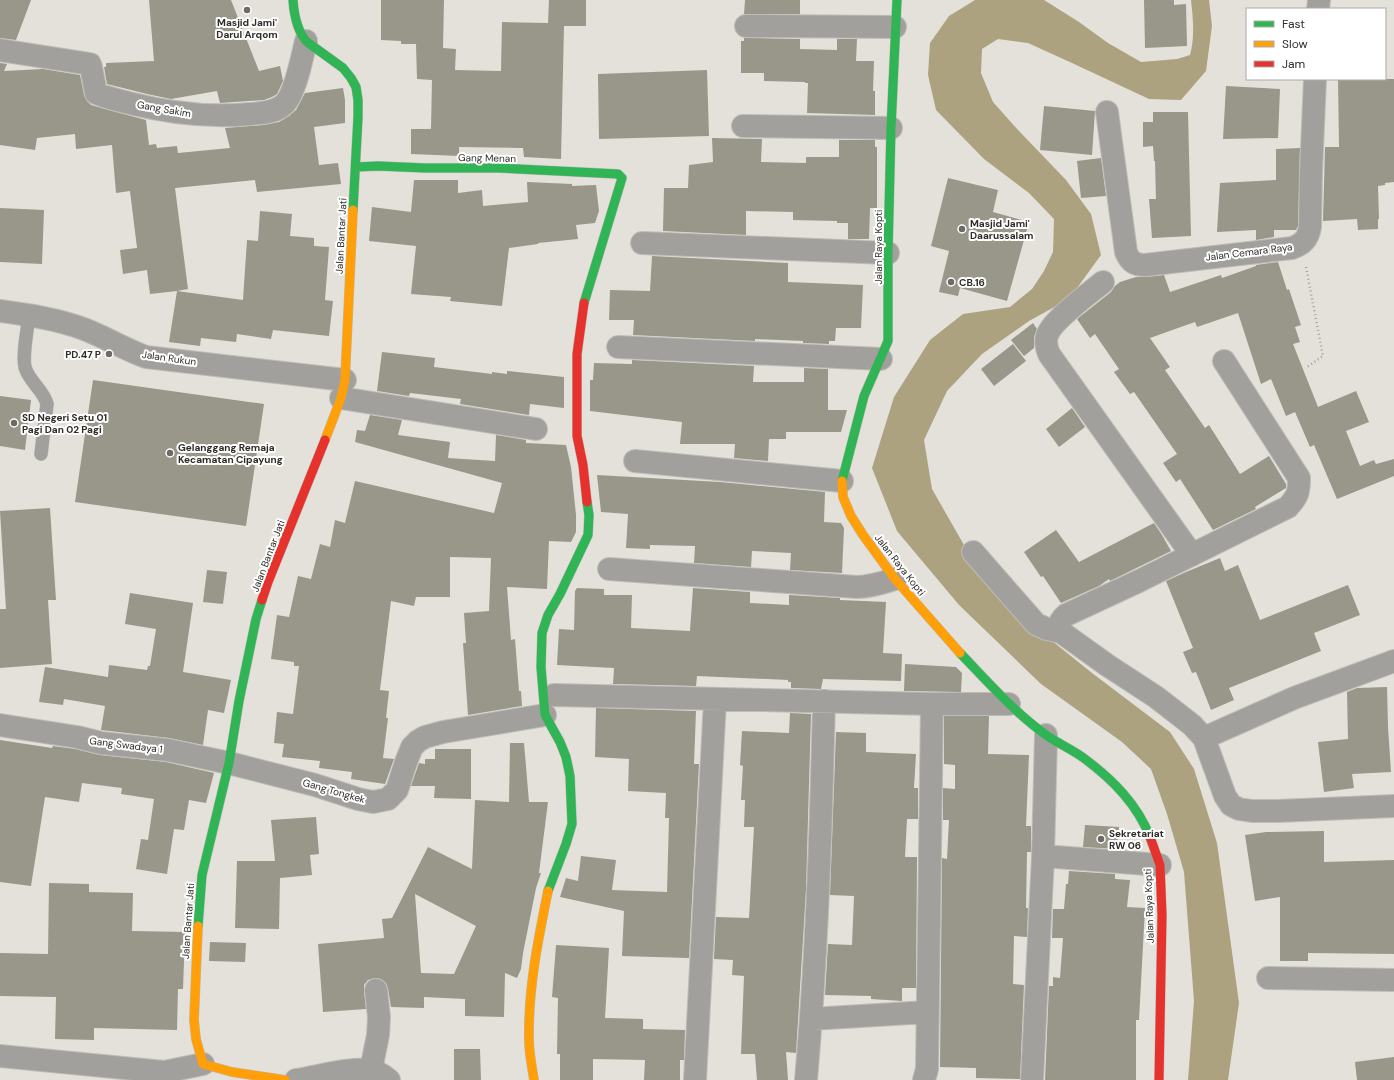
<svg xmlns="http://www.w3.org/2000/svg" width="1394" height="1080" viewBox="0 0 1394 1080" font-family="'DM Sans',sans-serif">
	<style>
		.water { fill: #ada280 }
		.building { fill: #99968a; fill-rule: evenodd }
		.lines { fill: none; stroke-linecap: round; stroke-linejoin: round }
		.lane-casing { stroke: #bfbcb7; stroke-width: 14 }
		.street-casing { stroke: #bfbcb7; stroke-width: 24 }
		.fast-casing { stroke: #bfbcb7; stroke-width: 10 }
		.slow-casing { stroke: #bfbcb7; stroke-width: 10 }
		.jam-casing { stroke: #bfbcb7; stroke-width: 10 }
		.path { stroke: #a3a19e; stroke-width: 2.5; stroke-dasharray: 1 3; stroke-linecap: butt }
		.lane { stroke: #a2a09d; stroke-width: 13 }
		.street { stroke: #a2a09d; stroke-width: 22 }
		.fast { stroke: #30b455; stroke-width: 9 }
		.slow { stroke: #ff9f0a; stroke-width: 9 }
		.jam { stroke: #e5322d; stroke-width: 9 }
		.poi-dot { fill: #6e6b66; stroke: #fff; stroke-width: 1.5 }
		.labels { text-anchor: middle; dominant-baseline: central; stroke-width: 4; stroke-linejoin: round; paint-order: stroke }
		.poi-label { font-size: 10px; font-weight: bold; fill: #2e2c27; stroke: #fff; text-anchor: start }
		.street-label { font-size: 10px; fill: #2e2c27; stroke: #fff }
	</style>
	<rect width="100%" height="100%" fill="#e4e1da"/>
	<!-- water -->
	<path class="water" d="M975,0H1044L1079,22L1108,43L1141,62L1177,59L1190,55C1195,37 1193,18 1191,0H1209L1212,26L1206,71L1181,100L1149,99L1072,63L1028,43L998,39L982,49L981,73L993,102L1019,131L1066,180L1091,214L1101,255L1069,299L1029,321L982,354L947,391L924,440L932,489L968,552L1026,620L1092,673L1170,732L1194,769L1217,843L1239,1003L1228,1080H1188L1194,1001L1184,872L1167,814L1151,769L1122,742L1041,684L959,605L897,531L872,468L894,397L930,340L963,314L1010,307L1032,289L1044,271L1053,252L1054,219L1029,193L984,159L936,110L928,75L930,43L949,16Z"/>
	<!-- building -->
	<path class="building" d="M0,0H31L16,40L0,38Z
		M149,0H231L259,71L280,66L283,81L277,94L272,97L264,100L220,103L217,91L171,99L147,94L107,84L104,67H106V63L154,61Z
		M381,0H444L443,48L456,49L455,70L501,71L502,22L548,23L549,0H586V26H564L561,159L524,157L523,148L459,147V156L411,154V129H431L432,80L417,79L416,44H401V41L381,40Z
		M745,0H800V14H744Z
		M1144,0H1174V5L1186,4L1187,46L1145,48Z
		M744,38L800,39V49L837,50V39H857L856,61H874L873,91H875V115L807,113L808,83H805V82L764,81V73H741V41H744Z
		M0,63L7,64L4,71L43,69L80,75L84,95L87,101L91,105L105,109L146,120L149,145L156,144L157,148L177,146L178,153L230,148L225,128L264,125L279,122L289,116L296,110L305,93L343,88L345,100V123L314,127L319,165L338,163L341,184L257,192L255,180L175,188L188,289L177,291L243,300L247,240L258,241L260,211L292,214L290,236L314,238V246L329,247L325,300L333,301L329,336L273,330L271,339L237,334L236,342L201,338L200,346L169,342L177,291L150,294L147,270L123,274L120,250L137,248L130,191L116,193L112,145L76,149L75,134L37,138L35,150L0,145Z
		M707,70L709,136L599,139L598,74Z
		M1338,79H1394V182L1385,183V185L1378,186L1379,219H1378V229L1358,230L1357,219L1323,221L1325,147H1339Z
		M1226,86L1280,89L1278,138L1223,139Z
		M1044,106L1095,111L1092,155L1040,150Z
		M1153,112H1188L1191,236L1152,238L1149,199H1156L1155,161H1154L1153,146L1143,147V122H1153Z
		M712,138L762,139L761,162L806,163V157H839V140H875V147H877V208H870L869,239H848V223H837V221L793,220V212L746,211V235L663,231L664,188H688L689,165L713,162Z
		M1300,148L1298,226L1296,230H1274V237L1256,240V230L1217,232L1220,183L1276,180V149Z
		M1101,158L1106,196L1081,198L1077,161Z
		M948,178L998,190L993,212L1029,222L1007,301L960,288L958,296L939,292L949,251L931,246Z
		M414,180H458V193L482,190L483,206L528,202L527,182L572,184V186L596,185L599,211L595,223L576,225L578,239L538,243V244L509,248L502,306L450,301L451,297L411,294L416,246L369,241L372,207L411,212Z
		M0,208L44,210L42,264L0,262Z
		M652,256L788,263V282L863,285L861,328H836L835,341H829V344L803,343V341L755,339V341L633,335L634,320H609L610,290L650,291Z
		M1278,262L1287,290L1289,289L1301,325L1295,327L1300,342L1293,344L1318,407L1356,391L1369,422L1346,431L1360,466L1374,460L1376,464L1394,459V476L1337,499L1314,445L1310,447L1295,412L1286,416L1271,379L1261,384L1238,313L1197,327L1195,322L1150,338L1170,367L1165,370L1205,428L1209,425L1240,474L1269,456L1286,484V488L1255,507L1256,509L1213,530L1180,479L1176,482L1163,463L1177,454L1134,392L1130,394L1114,372L1119,369L1095,334L1090,338L1077,319L1111,292L1115,286L1120,282L1136,277H1146L1164,275L1170,292L1221,275L1222,278L1256,266V265Z
		M1033,323L1037,329L1034,337V348L1024,356L1011,340Z
		M1013,344L1026,361L994,386L981,369Z
		M382,352L435,358L434,367L492,374V372L507,374V371L564,377V408L530,404L529,415L460,404L461,399L410,393L409,396L377,391Z
		M632,360L754,366L753,382H804V368L828,369V410H847L841,432H786V439H769L768,461L734,458L735,444H680L682,422L590,411V380H593L594,363L632,364Z
		M93,380L264,404L246,526L75,502Z
		M0,396L31,400L25,450L0,446Z
		M1072,408L1085,427L1059,447L1046,429Z
		M370,415L402,420L398,435L450,442L448,458L495,461L496,435L526,440V443L566,445L571,467L576,515V532L571,542L549,541L547,589L507,587L511,640L515,639L519,691H521L522,706L468,715L463,643H466L464,613L489,611L491,558L450,557V597H416L414,606L391,601L380,690L389,691L386,718H388L383,758L394,759L385,784L351,779L352,772L319,768L320,761L282,757L284,744L274,743L277,712L293,714L299,666H294V662L271,659L277,615L289,617L298,576L311,579L320,544L330,547L335,520L345,523L355,481L494,513L502,483L355,442L357,430L365,431Z
		M597,475L720,482L825,492L824,522L841,523L844,528L842,573L790,570L791,553L752,551L751,567L694,563L695,546L650,545V549L626,548L628,514L601,512Z
		M50,508L56,600H48L52,664L0,668V609H6L0,511Z
		M1154,523L1162,535L1171,551L1110,581L1109,579L1099,586L1061,603L1043,576L1041,577L1024,552L1056,530L1079,562Z
		M1220,558L1225,571L1238,565L1260,620L1348,585L1360,615L1314,633L1321,651L1229,688L1234,700L1211,710L1196,672L1192,673L1183,652L1193,648L1166,581L1186,572Z
		M207,570L227,572L223,604L203,602Z
		M577,588L604,589V595H632L631,628L690,631L693,588L750,592V603L789,605V595L840,598V600L886,602L883,653L902,654L901,681L823,679L821,689L791,688V682H788V680L697,676L696,686L613,684L614,668L557,665L559,629L574,630L575,591Z
		M130,593L193,603L183,672L231,680L224,713L208,710L203,745L169,738L101,730L105,706L64,699L63,705L39,702L45,667L108,677L109,665L147,670L148,666H150L156,629L125,624Z
		M905,664L956,667L962,673L961,692L904,691Z
		M1387,687L1388,727L1391,772L1352,774L1354,788L1324,792L1318,742L1348,739L1347,692L1357,688Z
		M596,708L696,711L694,764H699L689,958L622,956L624,911L560,897L566,878L578,881L581,856L616,860L612,890L667,892L669,818H665L666,793L628,791L629,759L595,757Z
		M790,713L811,714L806,890L796,1053L786,1052L788,1080H757L755,1054H741L744,976L732,975L733,960L714,959L716,917L749,918L754,827H744L745,800H741L743,766L740,765L742,731L789,733Z
		M944,716H989L988,754L1029,755L1026,826H1031V852H1027L1026,908H1028L1027,937L1014,936L1013,984L1024,985L1020,1079L976,1078V1068L940,1067L942,858L947,859L949,820H943V788L955,789V765L944,764Z
		M836,732L866,733V752L916,754L914,788H918V819H907L905,857H917L916,988H902V1001L871,999V996L825,995L828,944L852,945L854,896L830,895Z
		M0,740L52,748L53,746L75,749L100,755L166,762L214,773L206,803L189,800L184,830L174,829L167,874L136,869L141,839L148,840L154,799L121,794L122,788L82,783L79,802L45,797L31,886L0,882Z
		M510,743H524L529,802H548L539,873H541L536,888L523,953L521,969L517,978L505,973L504,1017L465,1016V999L424,997V1008L391,1007L388,989L386,983L381,979L375,978L368,980L364,985V991L366,1009L323,1012L318,944L384,938L382,919L392,918L428,847L472,869L475,800L509,802ZM415,894L476,926L454,974L421,973Z
		M435,749H471V799L434,798L435,786H411L419,763L425,764V759H435Z
		M316,817L319,854L310,855L312,875L280,878L279,929L235,928L237,861H275L271,820Z
		M1085,825L1119,827L1117,849L1083,847Z
		M1324,831V862L1394,860V954L1308,953V961H1280V897L1255,901L1245,835L1266,832Z
		M1069,871L1115,874V879L1130,880L1127,907L1145,908L1139,1020H1136V1080H1045L1049,986H1053V977L1060,978L1063,938H1052L1053,909H1064L1066,884H1068Z
		M49,883L89,884V892L133,893L132,931L185,932L183,989H178L177,1030L94,1028V1040L55,1039L56,997L0,996V953L48,954Z
		M210,942L246,943L245,962L209,961Z
		M556,945L609,948L605,1018L643,1019V1029L685,1030L684,1060H680V1080H644L645,1060L593,1059V1080H560V1054H557L558,998L552,997Z
		M454,1049H480L481,1080H454Z
		M1394,1057V1080H1357L1355,1062Z"/>
	<g class="lines">
		<!-- lane casing -->
		<g class="lane-casing">
			<path id="lane" d="M29,315C28,327 21,360 26,370C31,383 44,391 47,404L41,454"/>
		</g>
		<!-- street casing -->
		<g class="street-casing">
			<path id="street" d="M1318,9L1319,0
				M746,26L895,27
				M0,50L90,64L91,67L96,93C107,98 118,100 129,103C169,113 209,118 250,114C261,113 273,113 282,106C295,97 302,57 306,41
				M1107,112L1126,252C1130,262 1135,265 1145,265L1292,248C1303,244 1308,239 1310,227L1311,172L1315,79
				M743,126L891,128
				M642,243L888,253
				M1103,282C1090,293 1051,321 1047,336C1045,342 1047,349 1049,354L1192,555
				M0,311C29,315 57,319 84,329C105,337 124,349 146,357L345,380
				M618,347L881,359
				M1224,361L1299,478C1299,492 1298,496 1288,507L1139,581L1066,615C1060,620 1058,624 1061,632L1107,665L1156,697L1192,725L1204,738L1225,796L1231,805L1239,809L1252,811H1278L1394,806
				M341,398L536,429
				M635,461L842,481
				M973,552L1036,624L1047,629L1061,632
				M609,569L857,587C870,587 882,583 895,579
				M554,695L932,704H1009
				M0,725L77,737L101,743L168,750L229,763L315,785L358,799L373,802L388,799L397,790L406,762L412,747L418,741L425,737L443,732L545,715
				M1204,738L1294,698L1394,661
				M1043,856L1160,865
				M1268,978L1394,980
				M811,1019L927,1012
				M0,1056L164,1072L203,1064
				M371,1070L378,1035L379,1017L376,990
				M296,1080C316,1077 352,1067 370,1070C377,1071 384,1076 389,1080
				M695,1080L715,700
				M806,1080C817,954 821,827 824,701
				M924,1080L927,1069L932,704
				M1032,1080L1043,856L1046,735"/>
		</g>
		<!-- fast casing -->
		<g class="fast-casing">
			<path id="fast" d="M293,0C294,15 297,31 307,42L343,68L351,78L356,87L358,100V117L353,210
				M356,167L378,166L425,168H499L618,174L622,178L584,303
				M842,481L864,396L888,341V253L891,128L897,0
				M960,653C988,682 1014,712 1046,735C1059,744 1073,750 1085,759C1113,780 1137,804 1150,837
				M548,891L566,844L572,824L570,776L566,757L560,742L545,715L541,667L542,633L548,615L560,594L588,535L589,515L587,502
				M198,926L202,875L229,763L239,701L256,619L262,600"/>
		</g>
		<!-- slow casing -->
		<g class="slow-casing">
			<path id="slow" d="M325,440L341,398L345,380L353,210
				M842,481L843,497L851,516L863,535L895,579L960,653
				M198,926L194,1020L196,1039L203,1064L232,1072L285,1080
				M534,1080C532,1067 529,1053 529,1040C528,989 538,940 548,891"/>
		</g>
		<!-- jam casing -->
		<g class="jam-casing">
			<path id="jam" d="M584,303L577,354V436L583,465L587,502
				M262,600L268,582L325,440
				M1150,837L1160,865L1162,915L1159,1080"/>
		</g>
		<!-- path -->
		<path class="path" d="M1306,267L1323,356L1307,367"/>
		<!-- lane -->
		<use href="#lane" class="lane"/>
		<!-- street -->
		<use href="#street" class="street"/>
		<!-- fast -->
		<use href="#fast" class="fast"/>
		<!-- slow -->
		<use href="#slow" class="slow"/>
		<!-- jam -->
		<use href="#jam" class="jam"/>
	</g>
	<!-- markers -->
	<g class="poi-dot">
		<circle cx="247" cy="10" r="4"/>
		<circle cx="962" cy="229" r="4"/>
		<circle cx="951" cy="282" r="4"/>
		<circle cx="109" cy="354" r="4"/>
		<circle cx="14" cy="423" r="4"/>
		<circle cx="170" cy="453" r="4"/>
		<circle cx="1101" cy="839" r="4"/>
	</g>
	<g class="labels">
		<!-- poi labels -->
		<g class="poi-label">
			<text x="247" y="22" text-anchor="middle">Masjid Jami'<tspan x="247" dy="12">Darul Arqom</tspan></text>
			<text x="970" y="223">Masjid Jami'<tspan x="970" dy="12">Daarussalam</tspan></text>
			<text x="959" y="282">CB.16</text>
			<text x="101" y="354" text-anchor="end">PD.47 P</text>
			<text x="22" y="417">SD Negeri Setu 01<tspan x="22" dy="12">Pagi Dan 02 Pagi</tspan></text>
			<text x="178" y="447">Gelanggang Remaja<tspan x="178" dy="12">Kecamatan Cipayung</tspan></text>
			<text x="1109" y="833">Sekretariat<tspan x="1109" dy="12">RW 06</tspan></text>
		</g>
		<!-- street labels -->
		<g class="street-label">
			<text transform="translate(164 109) rotate(10)">Gang Sakim</text>
			<text transform="translate(487 158) rotate(1)">Gang Menan</text>
			<text transform="translate(341 236) rotate(-87)">Jalan Bantar Jati</text>
			<text transform="translate(878 247) rotate(-90)">Jalan Raya Kopti</text>
			<text transform="translate(1249 252) rotate(-7)">Jalan Cemara Raya</text>
			<text transform="translate(169 358) rotate(8)">Jalan Rukun</text>
			<text transform="translate(268 556) rotate(-69)">Jalan Bantar Jati</text>
			<text transform="translate(900 565) rotate(52)">Jalan Raya Kopti</text>
			<text transform="translate(126 745) rotate(7)">Gang Swadaya 1</text>
			<text transform="translate(334 791) rotate(16)">Gang Tongkek</text>
			<text transform="translate(1149 906) rotate(-92)">Jalan Raya Kopti</text>
			<text transform="translate(188 921) rotate(-86)">Jalan Bantar Jati</text>
		</g>
	</g>
	<!-- legend -->
	<rect x="1246" y="8" width="140" height="72" fill="#ffffff" stroke="#ababa9"/>
	<rect x="1254" y="21" width="20" height="6" fill="#30b455" stroke="#ababa9"/>
	<text x="1282" y="28" font-size="12" fill="#2e2c27">Fast</text>
	<rect x="1254" y="41" width="20" height="6" fill="#ff9f0a" stroke="#ababa9"/>
	<text x="1282" y="48" font-size="12" fill="#2e2c27">Slow</text>
	<rect x="1254" y="61" width="20" height="6" fill="#e5322d" stroke="#ababa9"/>
	<text x="1282" y="68" font-size="12" fill="#2e2c27">Jam</text>
</svg>
